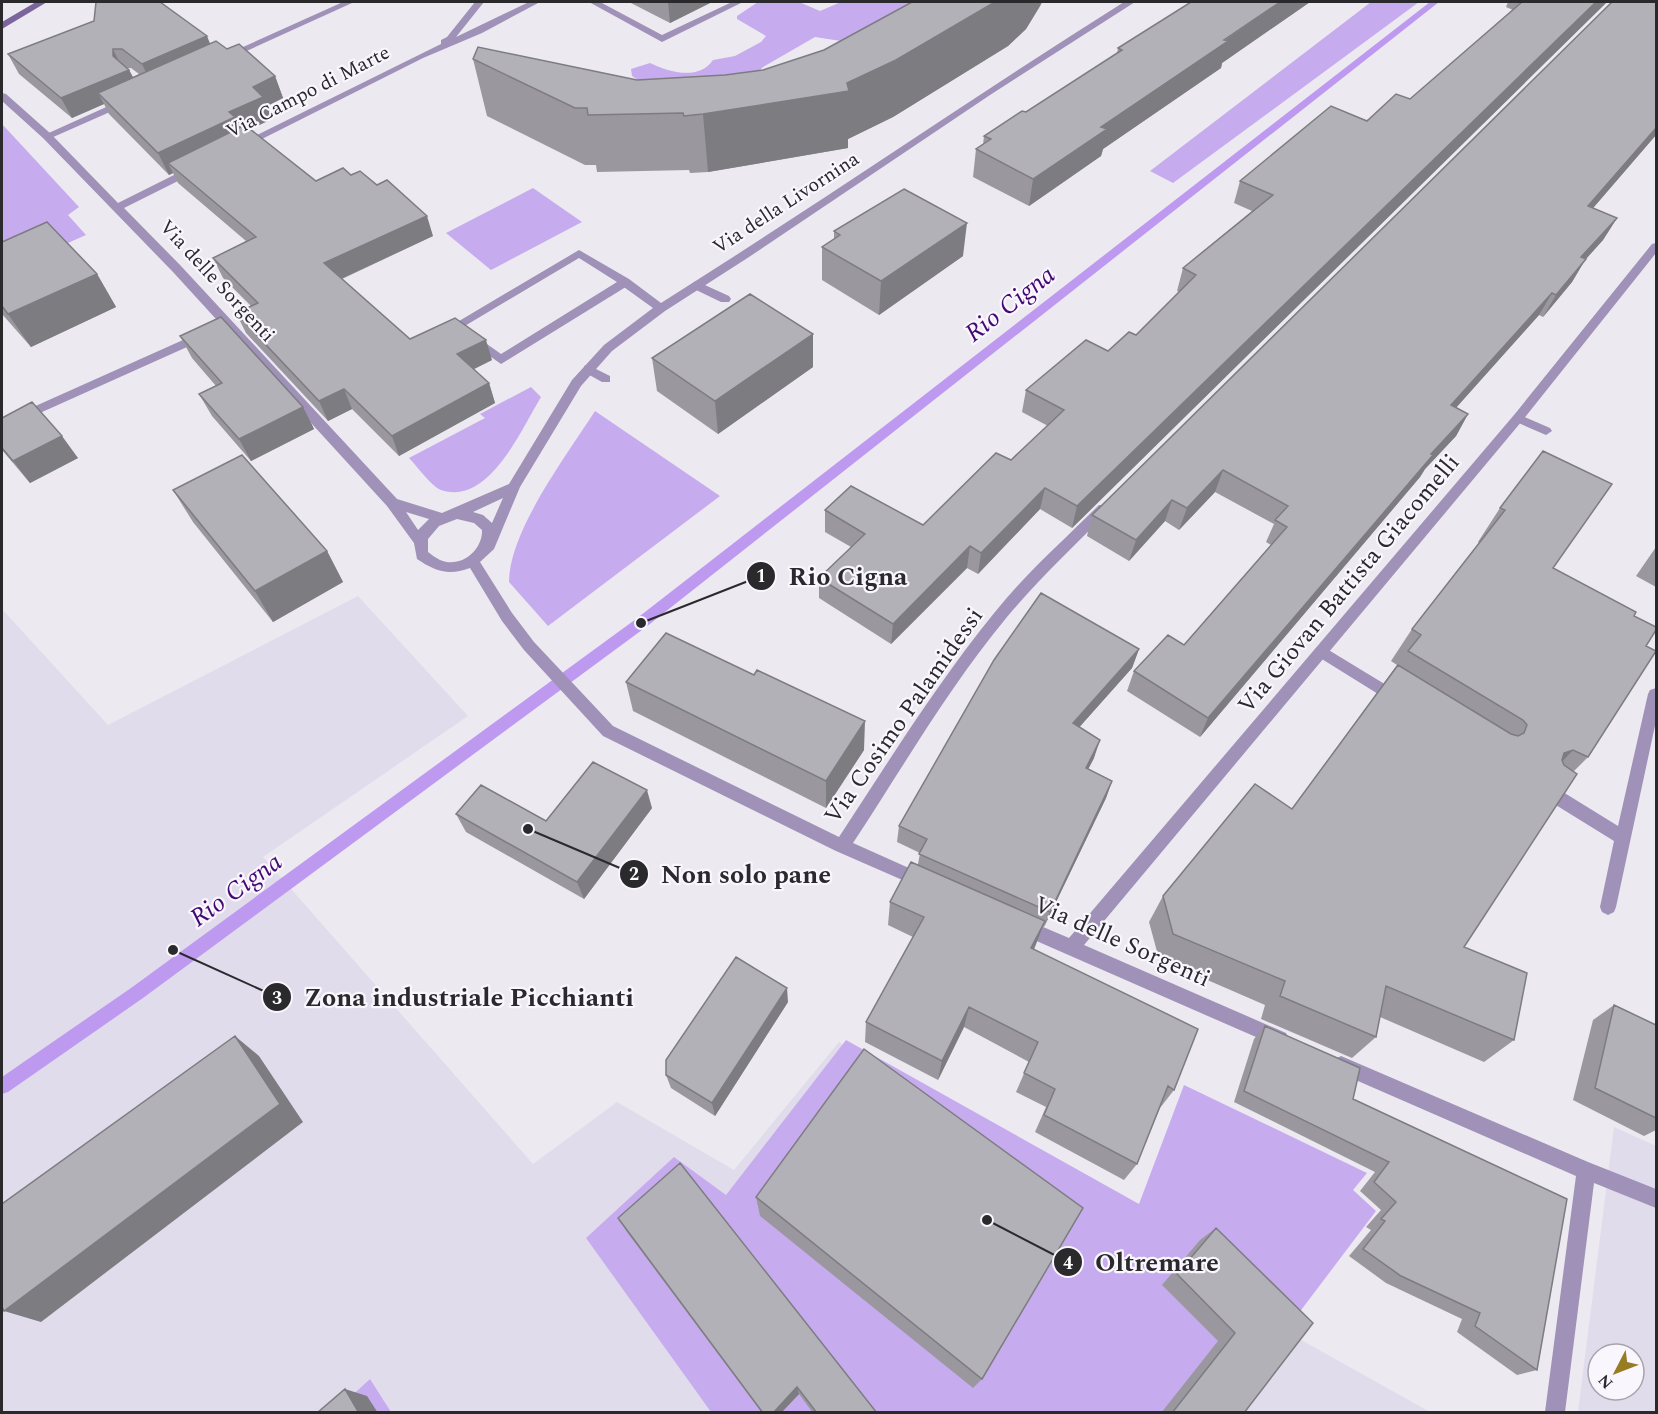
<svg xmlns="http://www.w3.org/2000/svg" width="1658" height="1414" viewBox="0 0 1658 1414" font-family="Spectral,serif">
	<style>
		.built { fill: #e1dceb; fill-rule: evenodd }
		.green { fill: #c6acef }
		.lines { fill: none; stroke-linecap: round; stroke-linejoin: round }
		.stream { fill: #bd9af0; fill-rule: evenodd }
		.lane { fill: #9f91b7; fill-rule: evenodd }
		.street { fill: #9f91b7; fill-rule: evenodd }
		.secondary { fill: #7b659c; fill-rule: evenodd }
		.wall { fill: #9a989e; fill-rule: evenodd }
		.shaded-wall { fill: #7d7c81 }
		.building { fill: #b3b1b8; stroke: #7d7c81; stroke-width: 1.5 }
		.labels { text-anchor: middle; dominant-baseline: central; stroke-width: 4.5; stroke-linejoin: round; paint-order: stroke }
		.far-street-label { font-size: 20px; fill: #2a292c; stroke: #f9f6fe }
		.street-label { font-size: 24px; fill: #2a292c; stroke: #f9f6fe }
		.water-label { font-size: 26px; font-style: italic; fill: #430972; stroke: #f9f6fe }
		.leader { fill: none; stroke: #2a292c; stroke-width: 2 }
		.callout-dot { fill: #2a292c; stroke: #f9f6fe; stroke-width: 2 }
		.mark-label { font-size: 18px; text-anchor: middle; font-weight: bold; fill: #fff }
		.callout-label { font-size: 26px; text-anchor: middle; font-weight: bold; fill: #2a292c; stroke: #f9f6fe; stroke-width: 4.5; stroke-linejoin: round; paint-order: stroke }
	</style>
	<rect width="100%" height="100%" fill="#ece9f1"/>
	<!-- built -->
	<path class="built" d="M358,596L468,716L263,857L533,1164L617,1102L734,1170L839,1042L1130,1244L1430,1412H2V609L108,725Z
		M1614,1127L1656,1146V1412H1578ZM1598,1354H1634V1390H1598Z"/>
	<!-- green -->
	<path class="green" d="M758,2H799L820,11L841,2H936L854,43L815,37L763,67L760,70L758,81L641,82L632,76L631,69L650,63C668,72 699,81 713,60L735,56L761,42L766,36L737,19V16Z
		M1371,2H1419L1173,183L1150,171Z
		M2,124L79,207L68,215L86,235L2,272Z
		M533,188L582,222L491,270L446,233Z
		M531,387L541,397C521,430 489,506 441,490C432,487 416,465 409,458L485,418L480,414Z
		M595,411L720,496L548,626L509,582C509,531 567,455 595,411Z
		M846,1040L1139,1204L1184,1085L1367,1173L1353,1190L1376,1211L1224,1412H711L586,1238L674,1157L726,1195Z
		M370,1379L391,1412H334Z"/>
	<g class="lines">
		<!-- stream -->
		<path class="stream" d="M1430,2H1439L646,627L143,998L8,1092L2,1094V1077L131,988L636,619Z"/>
		<!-- lane -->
		<path class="lane" d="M343,2L352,3L231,58L223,56Z
			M589,2H600L662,35L732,2H743L662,42Z
			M124,99L128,100V104L51,138L42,136Z
			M579,250L629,279V285L501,364L449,327ZM579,258L617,282L501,354L463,327Z
			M696,281L729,296L731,299L729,302H721L692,288L690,285Z
			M588,365L610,376V382H602L584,372V366Z
			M1518,414L1550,428L1552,431L1546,435L1514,421L1512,418Z
			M1322,646L1401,694L1403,698L1401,702L1396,704L1391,702L1317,656L1315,652L1317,648Z
			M1656,688V721L1616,907L1614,912L1608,915L1602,912L1600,907L1614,841L1538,794L1536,789L1538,784L1544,782L1550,784L1618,826L1648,694L1650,690Z"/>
		<!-- street -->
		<path class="street" d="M475,2H484L456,37L529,2H540L482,33L423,58L246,147L237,145L441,44V40L447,37Z
			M1124,2H1135L990,95L749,257L665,311L612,351L581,386L520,487L494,549L480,562L512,613L534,642L613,726L839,837C889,761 937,683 995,612C1026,573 1064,540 1099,505H1109L1111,508L1109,511C1074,546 1039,579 1007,617C949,687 903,767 853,843L929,877L931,882L929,887L923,889L836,851L603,736L524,650L502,621L470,568C448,576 435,571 417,559L414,543L387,506L173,272L43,138L2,101V93L6,94L51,134L118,203L190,167H198V171L124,208L181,266L397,499L442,513L509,484L572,380L604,345L653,308L621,285V279H629L661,303C817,205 968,100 1124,2ZM503,498L492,523L483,515L473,512ZM406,512L429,519L418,530ZM457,519L474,523L482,530C483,550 461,569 440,560C436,558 432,555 428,552V539L439,526Z
			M1656,243V253L1522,421L1084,945L1286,1033L1289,1039L1286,1045L1280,1048L1274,1045L1016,932L1014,926L1016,920L1022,918L1069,938L1514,415L1652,244Z
			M183,340L189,344L187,347L2,430V421Z
			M1341,1056L1588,1162L1656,1189V1208L1594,1183L1565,1412H1545L1576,1176L1335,1071L1332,1065L1335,1059Z"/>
		<!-- secondary -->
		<path class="secondary" d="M36,2H47L2,29V22Z"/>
	</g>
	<!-- wall -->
	<path class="wall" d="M629,2H712L670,23Z
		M912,2H1042L1040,6L1026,29L1008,46L893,117L848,139V148L708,172L690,173L689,170L597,172L596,165H585L487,116L473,59L637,80L725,75L763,70L824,50Z
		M1191,2H1310L1222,63L1221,68L1103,149L1101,156L1029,206L973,177L976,149L983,145L984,136L1026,112L1117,54L1118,48Z
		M1508,2H1607L1072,528L1040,509L978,574L967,568L891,644L819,598V578L851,547L825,532V510L923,525L1011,460L1048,426L1022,412L1026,390L1108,351L1136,335L1179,292L1177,291L1183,268L1252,211L1234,203L1240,181L1410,99L1513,10L1506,7Z
		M210,43L227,49L275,76L283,98L267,106L272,119L250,129L316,181L351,175L433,236L342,279L410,339L492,360L474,369L489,383L495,403L399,456L352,409L328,421L246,333L236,313L251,306L223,278L213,258L246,241L178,183L173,173L169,175L109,114L104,104L72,118L19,74L8,54ZM128,68H131L139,74L133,77Z
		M1656,135L1593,208L1617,218L1603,240L1585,260L1572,282L1543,317L1539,315L1456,407L1468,414L1456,436L1425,469L1420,477L1200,737L1127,691L1134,671L1184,645L1271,545L1266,542L1274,524L1215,492L1179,530L1165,521L1129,561L1087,536L1092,515Z
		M834,231L963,256L879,315L822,280V247L834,239Z
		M2,242L97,274L116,307L31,347L2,314Z
		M813,334V367L718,434L657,391L652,358Z
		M180,336L303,407L314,429L251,461L212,416L199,394L216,386L192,358Z
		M2,418L78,458L30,483L2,450Z
		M1543,451L1553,568L1634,616L1646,646L1588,757L1574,771L1464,947L1514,1040L1484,1062L1380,1017L1376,1037L1352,1058L1261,1019L1265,1005L1159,959L1149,922L1163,896L1292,809L1397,665L1391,661L1412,629L1479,543L1478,542L1500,508Z
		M173,490L327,551L343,582L273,622L193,522Z
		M1656,547V587L1636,576Z
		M1139,649L1132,668L1079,727L1094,758L1088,769L1112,781L1106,798L1044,927L1042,926L1034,950L1174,1090L1160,1108L1137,1164L1124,1180L1035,1132L1046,1107L1016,1092L1029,1062L964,1027L938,1080L865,1042L866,1022L913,937L888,925L890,902L918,864L920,853L897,842L899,826Z
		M754,675L864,750L826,808L633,711L626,682Z
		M652,808L584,899L466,832L456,814L546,821Z
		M788,1002L715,1116L671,1088L666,1075Z
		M1614,1005L1656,1025V1130L1644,1136L1573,1100L1593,1020Z
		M1265,1026L1353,1099L1537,1370L1517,1375L1457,1332L1462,1319L1386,1283L1349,1256L1371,1230L1366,1227L1381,1210L1360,1191L1375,1172L1234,1102L1254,1039Z
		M756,1197L982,1379L973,1388L760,1216Z
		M618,1218L877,1413H813L799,1394L781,1413H762L627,1232Z
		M1216,1228L1313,1323L1244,1413H1161L1218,1341L1162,1285L1200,1240Z"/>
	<!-- shaded-wall -->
	<path class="shaded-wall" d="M668,2H712L670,23Z
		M995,2H1042L1040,6L1026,29L1008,46L893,117L848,139V148L708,172L703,114L847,83Z
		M1280,2H1310L1222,63L1221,68L1103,149L1101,156L1029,206L1033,179L1101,127Z
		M1596,2H1607L1072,528L1077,506Z
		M207,36L215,56L151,83L142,64Z
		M113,49L122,68L129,70L139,89L98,93L104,104L72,118L61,98L113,56Z
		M275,76L283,98L267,106L272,119L242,133L168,163L173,173L169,175L158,153L229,112L253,87Z
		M1656,128V135L1575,229L1588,206Z
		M427,216L433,236L332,283L324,263Z
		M1617,218L1603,240L1585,260L1572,282L1543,317L1556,295L1581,257Z
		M967,223L963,256L879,315L881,281Z
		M97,274L116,307L31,347L8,314Z
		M1552,293L1539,315L1439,427L1451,405Z
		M813,334V367L718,434L715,401Z
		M486,340L492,360L464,374L457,354Z
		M489,383L495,403L399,456L392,436Z
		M344,389L352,409L328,421L319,401Z
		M303,407L314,429L251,461L239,439Z
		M1468,414L1456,436L1425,469L1420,477L1200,737L1208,718L1431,454Z
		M62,436L78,458L30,483L13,461Z
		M1223,470L1215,492L1179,530L1187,508Z
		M1045,488L1040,509L978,574L981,553Z
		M1172,500L1165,521L1129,561L1136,540Z
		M970,546L967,568L891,644L893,624Z
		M327,551L343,582L273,622L255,591Z
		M1139,649L1132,668L1068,740L1073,723Z
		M865,721L864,750L826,808V781Z
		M1100,740L1094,758L1080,785L1086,768Z
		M1573,750L1545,780L1564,753Z
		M1112,781L1106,798L1044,927L1050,912Z
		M647,790L652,808L584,899L577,882Z
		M1045,921L1036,944L1023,971L1031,948Z
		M787,988L788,1002L715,1116L712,1103Z
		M969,1007L964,1027L938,1080L942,1061Z
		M235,1036L259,1056L303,1122L41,1322L4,1311Z
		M797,1387L799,1394L781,1413H773Z
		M345,1389L367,1396L378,1413H359Z"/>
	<!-- building -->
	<path class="building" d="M96,2H160L207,36L142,64L122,49H113V56L129,70L61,98L8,54L94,21Z
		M912,2H995L896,60L847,83L849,91L703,114L684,116L683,113L588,115L587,108H575L473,59L478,47L637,80L725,75L763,70L824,50Z
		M1191,2H1280L1224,40L1228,41L1101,127L1107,129L1033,179L976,149L991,139L984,136L1022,111L1026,112L1122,50L1118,48Z
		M1522,2H1596L1077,506L1045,488L981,553L970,546L893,624L819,578L865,534L825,510L851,486L923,525L996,453L1011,460L1064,410L1026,390L1086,340L1108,351L1129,332L1136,335L1196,275L1183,268L1273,195L1240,181L1331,106L1367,121L1396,94L1410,99Z
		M1612,2H1656V128L1588,206L1617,218L1581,257L1586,259L1556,295L1552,293L1451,405L1468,414L1431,454L1433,455L1208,718L1134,671L1168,635L1184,645L1287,527L1275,520L1288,506L1223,470L1187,508L1172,500L1136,540L1092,515Z
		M216,41L227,49L239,44L275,76L253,87L263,97L229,112L235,117L158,153L98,93Z
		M245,125L316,181L343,168L351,175L360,171L377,185L387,180L427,216L324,263L410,339L455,318L486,340L457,354L489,383L392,436L344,389L319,401L236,313L258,303L213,258L256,237L168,163Z
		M904,189L967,223L881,281L822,247L840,235L834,231Z
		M47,222L97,274L8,314L2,306V242Z
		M750,294L813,334L715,401L652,358Z
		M221,317L303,407L239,439L199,394L222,383L180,336Z
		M32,402L62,436L13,461L2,448V418Z
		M1543,451L1612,484L1553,568L1636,612L1634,616L1656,627V630L1646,646L1656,651L1588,757L1573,750L1564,753L1562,760L1564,765L1577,774L1464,947L1527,973L1514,1040L1386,986L1376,1037L1280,996L1285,981L1173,934L1163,896L1255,784L1292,809L1398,665L1511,734L1518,736L1524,733L1527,725L1523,720L1408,651L1421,635L1412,629L1505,510L1500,508Z
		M242,455L327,551L255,591L173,490Z
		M1041,593L1139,649L1073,723L1100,740L1086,768L1112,781L1050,912L919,854L927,839L899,826L994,660Z
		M666,633L754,675L757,670L865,721L826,781L626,682Z
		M593,762L647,790L577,882L456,814L481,785L546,821Z
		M911,862L1045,921L1031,948L1198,1029L1174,1090L1168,1086L1137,1164L1044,1115L1055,1089L1024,1073L1038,1042L969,1007L942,1061L866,1022L924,917L890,902Z
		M736,957L787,988L712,1103L666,1075V1060Z
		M1614,1005L1656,1025V1118L1595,1088Z
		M1265,1026L1360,1068L1353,1099L1567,1199L1537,1370L1475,1326L1480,1313L1401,1276L1363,1249L1385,1221L1381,1219L1396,1202L1374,1182L1389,1162L1244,1091Z
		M235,1036L280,1104L4,1311L2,1307V1204Z
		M864,1049L1083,1208L982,1379L756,1197Z
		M680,1163L877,1413H817L797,1387L773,1413H763L618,1218Z
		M1216,1228L1313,1323L1244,1413H1172L1235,1333L1177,1274Z
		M345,1389L359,1413H317Z"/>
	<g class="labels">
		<!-- far-street labels -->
		<g class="far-street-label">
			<text transform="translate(308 92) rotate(-27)">Via Campo di Marte</text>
			<text transform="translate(786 203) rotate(-33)">Via della Livornina</text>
			<text transform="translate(217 281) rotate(47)">Via delle Sorgenti</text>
		</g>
		<!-- street labels -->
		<g class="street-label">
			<text transform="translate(1349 584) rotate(-50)">Via Giovan Battista Giacomelli</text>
			<text transform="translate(904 716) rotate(-55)">Via Cosimo Palamidessi</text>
			<text transform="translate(1122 942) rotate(24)">Via delle Sorgenti</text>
		</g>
		<!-- water labels -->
		<g class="water-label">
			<text transform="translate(1010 304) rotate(-38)">Rio Cigna</text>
			<text transform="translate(236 890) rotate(-36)">Rio Cigna</text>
		</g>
	</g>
	<!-- callouts -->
	<path class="leader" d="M641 623L761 576M528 829L634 874M173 950L277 997M987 1220L1068 1262"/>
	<g class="callout-dot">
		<circle cx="641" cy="623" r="6"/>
		<circle cx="528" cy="829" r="6"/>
		<circle cx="173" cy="950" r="6"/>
		<circle cx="987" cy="1220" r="6"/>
		<circle cx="761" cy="576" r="15"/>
		<circle cx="634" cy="874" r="15"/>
		<circle cx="277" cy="997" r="15"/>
		<circle cx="1068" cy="1262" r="15"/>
	</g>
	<g class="mark-label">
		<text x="761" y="582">1</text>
		<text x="634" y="880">2</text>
		<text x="277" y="1004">3</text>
		<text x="1068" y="1269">4</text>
	</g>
	<g class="callout-label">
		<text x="848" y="585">Rio Cigna</text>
		<text x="746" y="883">Non solo pane</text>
		<text x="469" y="1006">Zona industriale Picchianti</text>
		<text x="1157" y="1271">Oltremare</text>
	</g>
	<!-- border -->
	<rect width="1658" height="1414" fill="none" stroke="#2a292c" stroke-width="6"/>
	<!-- north arrow -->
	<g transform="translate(1616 1372) rotate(228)"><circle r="28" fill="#f9f6fe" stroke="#a6a4aa" stroke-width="1.5"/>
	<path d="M0-4.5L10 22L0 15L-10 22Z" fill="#967d24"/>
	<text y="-9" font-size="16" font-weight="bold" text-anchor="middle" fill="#2a292c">N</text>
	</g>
</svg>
